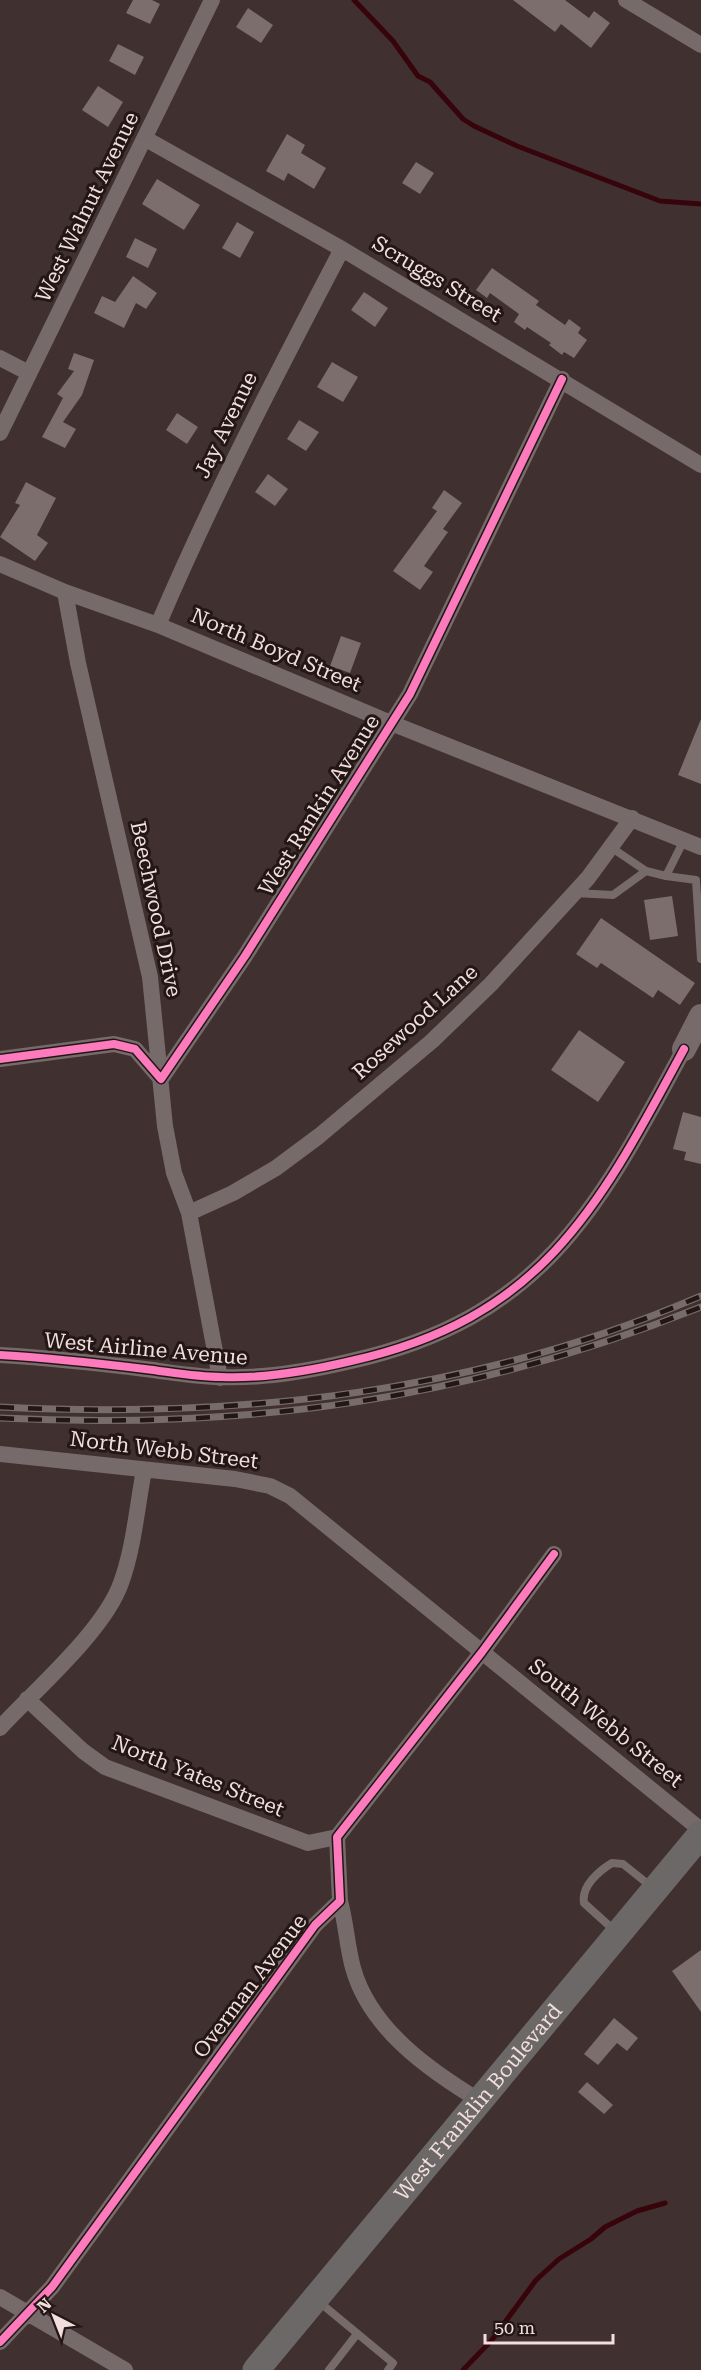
<svg xmlns="http://www.w3.org/2000/svg" width="701" height="2370" viewBox="0 0 701 2370" font-family="'Roboto Serif',serif">
	<style>
		.lines { fill: none; stroke-linecap: round; stroke-linejoin: round }
		.stream { stroke: #36040a; stroke-width: 5 }
		.building { fill: #7b6e6d }
		.lane { stroke: #766a6a; stroke-width: 8 }
		.street { stroke: #766a6a; stroke-width: 16 }
		.secondary { stroke: #766a6a; stroke-width: 24 }
		.primary { stroke: #6d6868; stroke-width: 27 }
		.rail-casing { stroke: #776c6a; stroke-width: 7 }
		.rail { stroke: #231716; stroke-width: 4.5; stroke-dasharray: 14; stroke-linecap: butt }
		.cycleway-casing { stroke: #231716; stroke-width: 11 }
		.cycleway { stroke: #fd7abc; stroke-width: 8 }
		.labels { text-anchor: middle; dominant-baseline: central; stroke-width: 6; stroke-linejoin: round; paint-order: stroke }
		.street-label { font-size: 21px; fill: #f1dedd; stroke: #231716 }
	</style>
	<rect width="100%" height="100%" fill="#40302f"/>
	<g class="lines">
		<!-- stream -->
		<path class="stream" d="M354,0L393,41L418,76L430,82L463,119L474,126L517,146L660,201L701,204
			M463,2370L491,2341L536,2280L559,2259L591,2239L605,2227L637,2211L665,2203"/>
	</g>
	<!-- building -->
	<path class="building" d="M133,0H152L160,4L150,24L126,13Z
		M513,0H565L589,18L594,11L610,23L591,48L561,24L555,32Z
		M248,8L273,25L261,43L236,27Z
		M118,44L144,57L135,75L109,61Z
		M98,86L123,102L108,127L82,110Z
		M287,134L305,145L301,153L326,168L314,189L288,173L284,181L266,171Z
		M416,162L434,173L420,194L402,183Z
		M157,179L200,205L184,230L142,204Z
		M237,222L254,232L240,258L222,248Z
		M135,238L157,249L148,268L126,257Z
		M492,268L539,301L536,305L565,325L569,319L581,328L578,333L587,340L574,358L564,352L562,355L549,345L551,343L527,327L525,330L514,322L519,314L490,293L487,298L476,290Z
		M133,276L157,293L146,309L136,303L124,328L94,313L102,296L115,302Z
		M364,292L388,308L375,327L351,310Z
		M74,353L94,360L82,395L63,422L76,429L65,448L42,437L63,398L57,394L74,371L68,369Z
		M332,362L358,377L343,402L317,387Z
		M177,413L198,427L187,444L166,430Z
		M299,420L319,432L306,451L287,439Z
		M268,474L288,489L275,506L255,492Z
		M26,482L56,498L37,535L48,543L35,561L0,537L20,505L15,503Z
		M444,490L462,503L443,529L448,532L424,566L433,572L420,590L393,571L437,511L432,508Z
		M341,636L361,643L350,673L330,666Z
		M701,719V784L678,775Z
		M672,896L678,936L650,940L644,900Z
		M601,918L695,983L680,1005L658,990L653,998L601,963L597,968L576,954Z
		M579,1030L625,1062L598,1102L551,1070Z
		M683,1112L701,1117V1164L684,1160L686,1152L673,1149Z
		M701,1950V2012L672,1971Z
		M614,2018L638,2038L627,2051L617,2043L598,2065L584,2054Z
		M587,2082L613,2105L604,2114L578,2092Z"/>
	<g class="lines">
		<!-- lane -->
		<path class="lane" d="M684,840L666,876L696,880L701,959
			M612,848L646,871L666,876
			M574,893L613,895L646,871
			M615,1931L584,1903C581,1886 599,1871 612,1863L623,1864L653,1888
			M318,2301L393,2363L388,2370
			M329,2370L357,2334"/>
		<!-- street -->
		<path class="street" d="M626,0L701,45
			M146,139L342,249L701,465
			M0,358L29,373
			M0,433L212,0
			M0,564L65,592L158,625L391,723L701,847
			M65,592L78,663L150,977L165,1126L174,1173L189,1213L220,1378
			M158,625C213,496 277,373 342,249
			M0,1059L114,1044L135,1049L161,1079L245,956L410,694L562,379
			M189,1213L233,1193L276,1168L319,1136L432,1041L491,984L588,878L632,818
			M0,1355C48,1358 96,1363 145,1369C170,1372 196,1377 221,1377C265,1379 309,1371 351,1361C542,1318 598,1209 684,1049
			M0,1454L235,1479L270,1486L290,1496L701,1830
			M27,1699L83,1751L105,1767L308,1843L337,1837
			M0,1728C35,1690 104,1631 121,1583C134,1547 137,1507 144,1470
			M340,1901C346,1923 347,1946 353,1968C370,2029 429,2070 480,2101
			M0,2297L125,2370
			M0,2342L52,2287L315,1925L340,1901L337,1837L482,1652L554,1554"/>
		<!-- secondary -->
		<path class="secondary" d="M684,1049L701,1016"/>
		<!-- primary -->
		<path class="primary" id="s1" d="M256,2370L701,1834"/>
		<!-- rail casing -->
		<g class="rail-casing">
			<path id="rail" d="M0,1407C244,1419 475,1393 701,1296
				M0,1418C250,1430 467,1400 701,1307"/>
		</g>
		<!-- rail -->
		<use href="#rail" class="rail"/>
		<!-- cycleway casing -->
		<g class="cycleway-casing">
			<path id="cycleway" d="M0,1059L114,1044L135,1049L161,1079L245,956L410,694L562,379
				M0,1355C48,1358 96,1363 145,1369C170,1372 196,1377 221,1377C265,1379 309,1371 351,1361C542,1318 598,1209 684,1049
				M0,2342L52,2287L315,1925L340,1901L337,1837L482,1652L554,1554"/>
		</g>
		<!-- cycleway -->
		<use href="#cycleway" class="cycleway"/>
	</g>
	<g class="labels">
		<!-- street labels -->
		<g class="street-label">
			<text transform="translate(87 207) rotate(-64)">West Walnut Avenue</text>
			<text transform="translate(437 279) rotate(31)">Scruggs Street</text>
			<text transform="translate(226 425) rotate(-64)">Jay Avenue</text>
			<text transform="translate(276 650) rotate(23)">North Boyd Street</text>
			<text transform="translate(319 805) rotate(-58)">West Rankin Avenue</text>
			<text transform="translate(156 909) rotate(78)">Beechwood Drive</text>
			<text transform="translate(415 1022) rotate(-42)">Rosewood Lane</text>
			<text transform="translate(146 1349) rotate(5)">West Airline Avenue</text>
			<text transform="translate(164 1450) rotate(7)">North Webb Street</text>
			<text transform="translate(606 1723) rotate(39)">South Webb Street</text>
			<text transform="translate(198 1776) rotate(22)">North Yates Street</text>
			<text transform="translate(250 1986) rotate(-53)">Overman Avenue</text>
			<text stroke="none"><textPath href="#s1" startOffset="348">West Franklin Boulevard</textPath></text>
		</g>
	</g>
	<!-- north arrow -->
	<g transform="translate(54 2316) rotate(318)" stroke="#231716" stroke-width="4.5" paint-order="stroke">
	<path d="M0-4.5L10 22L0 15L-10 22Z" fill="#f1dedd"/>
	<text y="-9" font-size="16" font-weight="bold" text-anchor="middle" fill="#f1dedd">N</text>
	</g>
	<!-- scale -->
	<path d="M485 2334v9h128v-9" fill="none" stroke="#f1dedd" stroke-width="3"/>
	<text x="494" y="2334" font-size="18" fill="#f1dedd" stroke="#231716" stroke-width="4.5" paint-order="stroke">50 m</text>
</svg>
